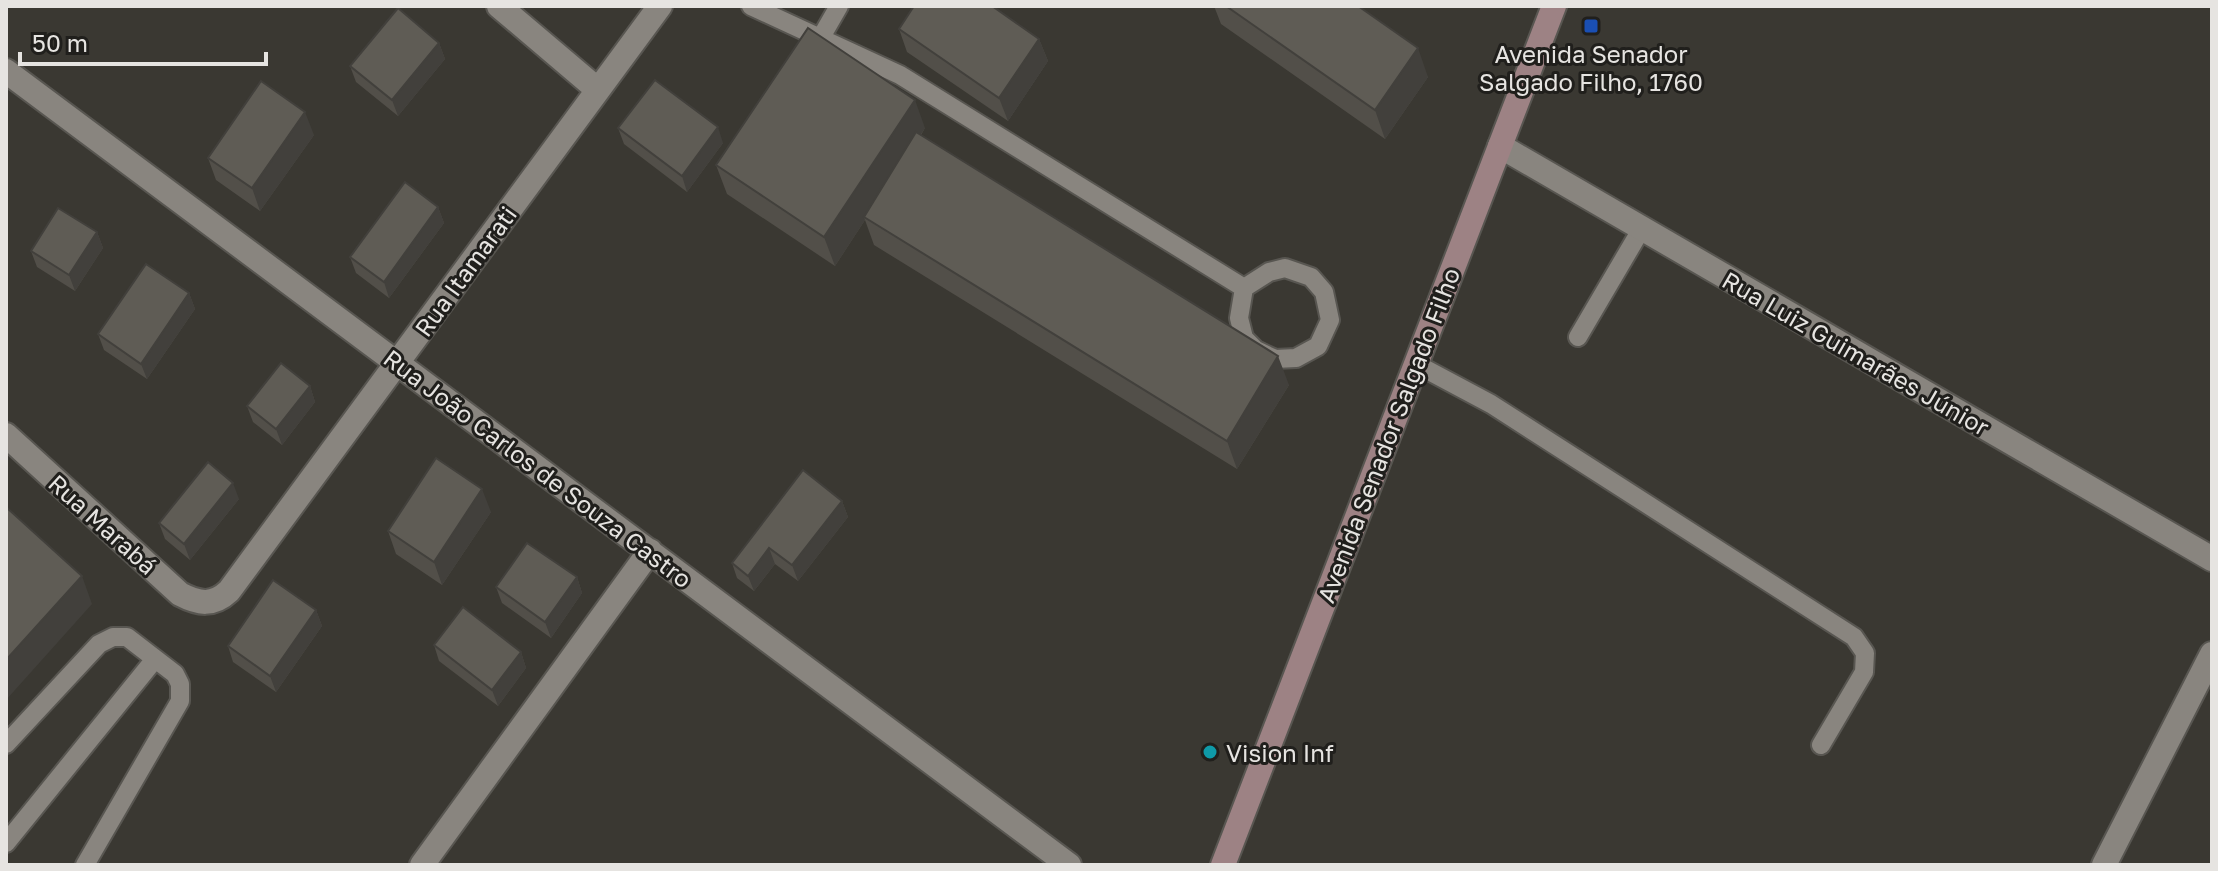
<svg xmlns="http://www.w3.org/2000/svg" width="2218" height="871" viewBox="0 0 2218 871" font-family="'Golos Text',sans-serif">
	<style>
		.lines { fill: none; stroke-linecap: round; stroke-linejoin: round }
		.service-casing { stroke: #585651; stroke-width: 22 }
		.minor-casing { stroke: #585651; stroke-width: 28 }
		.tertiary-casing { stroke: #585651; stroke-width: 28 }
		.secondary-casing { stroke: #585651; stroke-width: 28 }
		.service { stroke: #89857f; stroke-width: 18 }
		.minor { stroke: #89857f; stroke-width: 24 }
		.tertiary { stroke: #89857f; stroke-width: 24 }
		.secondary { stroke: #9d8284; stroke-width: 24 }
		.wall { fill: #524f49 }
		.shaded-wall { fill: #42403c }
		.building { fill: #5f5c55; stroke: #42403c; stroke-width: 2 }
		.transit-dot { fill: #1a4fb4; stroke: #201f1c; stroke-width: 3 }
		.culture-dot { fill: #0f9aa8; stroke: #201f1c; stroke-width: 3 }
		.labels { text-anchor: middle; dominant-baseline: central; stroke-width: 6; stroke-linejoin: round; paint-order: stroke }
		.poi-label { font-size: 24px; fill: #e6e4e1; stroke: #201f1c }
		.street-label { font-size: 24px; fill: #e6e4e1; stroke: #201f1c }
	</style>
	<rect width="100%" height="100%" fill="#3a3832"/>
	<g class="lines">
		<!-- service casing -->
		<g class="service-casing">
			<path id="service" d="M751,6L900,75L1244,288
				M820,39L839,6
				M1285,268L1311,277L1324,292L1330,320L1318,346L1296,358L1275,359L1256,350L1244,338L1239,318L1244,288L1269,272Z
				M1578,337L1642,228
				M1416,364L1491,404L1854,637L1865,653L1864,672L1821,745
				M6,744L99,644L113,637H127L175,674L180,684V701L85,865
				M6,843L155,659"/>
		</g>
		<!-- minor casing -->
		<g class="minor-casing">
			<path id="minor" d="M499,6L598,90
				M6,71L1069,865
				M1500,146L2212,559
				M6,435L180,594C199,604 213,606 229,591L660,6
				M422,865L650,551"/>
		</g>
		<!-- tertiary casing -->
		<g class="tertiary-casing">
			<path id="tertiary" d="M2104,865L2212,654"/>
		</g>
		<!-- secondary casing -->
		<g class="secondary-casing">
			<path id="secondary" d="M1223,865L1554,6"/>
		</g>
		<!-- service -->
		<use href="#service" class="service"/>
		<!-- minor -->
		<use href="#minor" class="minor"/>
		<!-- tertiary -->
		<use href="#tertiary" class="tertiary"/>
		<!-- secondary -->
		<use href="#secondary" class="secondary"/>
	</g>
	<!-- wall -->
	<path class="wall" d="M1214,6H1358L1428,77L1385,139L1221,24Z
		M899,29L1039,39L1048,61L1008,121L907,52Z
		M439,43L445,59L398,116L356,82L350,66Z
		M618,128L723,143L687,192L624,144Z
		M925,128L921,135L1289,385L1237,469L874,245L865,220L835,266L727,194L716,165Z
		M314,135L260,211L216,180L208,158Z
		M438,207L444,223L389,298L356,273L350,257Z
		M97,232L103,248L75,291L37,267L31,251Z
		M189,293L195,309L147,379L104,350L98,334Z
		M310,386L315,402L282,445L253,422L247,406Z
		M239,499L190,560L165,539L159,523Z
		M842,501L848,517L798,581L775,564L754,591L737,578L732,563Z
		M491,512L442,585L396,554L388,531Z
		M577,577L582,593L551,638L502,603L496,587Z
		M316,610L322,626L276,692L233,662L228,646Z
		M434,645L521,652L526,668L498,706L439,661Z"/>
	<!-- shaded-wall -->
	<path class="shaded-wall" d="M1039,39L1048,61L1008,121L999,98Z
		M439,43L445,59L398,116L392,100Z
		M1418,48L1428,77L1385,139L1375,110Z
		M915,100L925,128L866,218L864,217L865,220L835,266L824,237Z
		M305,112L314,135L260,211L252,188Z
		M718,127L723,143L687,192L682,176Z
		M438,207L444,223L389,298L384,282Z
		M97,232L103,248L75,291L69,275Z
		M189,293L195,309L147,379L141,364Z
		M1278,356L1289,385L1237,469L1227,441Z
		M310,386L315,402L282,445L276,429Z
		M233,483L239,499L190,560L184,544Z
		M482,489L491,512L442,585L434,562Z
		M842,501L848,517L798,581L792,565Z
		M769,548L775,564L754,591L748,576Z
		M82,576L92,604L6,700V660Z
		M577,577L582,593L551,638L545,622Z
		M316,610L322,626L276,692L270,676Z
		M521,652L526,668L498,706L492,690Z"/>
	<!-- building -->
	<path class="building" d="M914,6H992L1039,39L999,98L899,29Z
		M1226,6H1358L1418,48L1375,110Z
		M398,8L439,43L392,100L350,66Z
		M808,28L915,100L824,237L716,165Z
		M655,80L718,127L682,176L618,128Z
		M261,81L305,112L252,188L208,158Z
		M916,132L1278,356L1227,441L864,217Z
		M405,182L438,207L384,282L350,257Z
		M58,208L97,232L69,275L31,251Z
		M146,264L189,293L141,364L98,334Z
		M281,363L310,386L276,429L247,406Z
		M436,458L482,489L434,562L388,531Z
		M208,462L233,483L184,544L159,523Z
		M803,470L842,501L792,565L769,548L748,576L732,563Z
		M6,507L82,576L6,660Z
		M527,543L577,577L545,622L496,587Z
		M273,580L316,610L270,676L228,646Z
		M463,607L521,652L492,690L434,645Z"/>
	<!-- markers -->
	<rect class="transit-dot" x="1583" y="18" width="16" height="16" rx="4"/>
	<circle class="culture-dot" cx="1210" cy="752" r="8"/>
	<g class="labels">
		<!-- poi labels -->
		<g class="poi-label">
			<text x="1591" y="53">Avenida Senador<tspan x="1591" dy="28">Salgado Filho, 1760</tspan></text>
			<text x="1226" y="752" text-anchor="start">Vision Inf</text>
		</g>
		<!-- street labels -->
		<g class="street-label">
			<text transform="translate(465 271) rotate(-54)">Rua Itamarati</text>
			<text transform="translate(1856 353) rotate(30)">Rua Luiz Guimarães Júnior</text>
			<text transform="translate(1388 435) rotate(-69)">Avenida Senador Salgado Filho</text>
			<text transform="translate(538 468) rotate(37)">Rua João Carlos de Souza Castro</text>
			<text transform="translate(103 524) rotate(42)">Rua Marabá</text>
		</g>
	</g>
	<!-- border -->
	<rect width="2218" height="871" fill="none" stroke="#e6e4e1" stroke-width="16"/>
	<!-- scale -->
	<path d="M20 52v12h246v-12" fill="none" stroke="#e6e4e1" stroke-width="4"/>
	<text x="32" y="52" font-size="24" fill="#e6e4e1" stroke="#201f1c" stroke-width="6" paint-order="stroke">50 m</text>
</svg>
